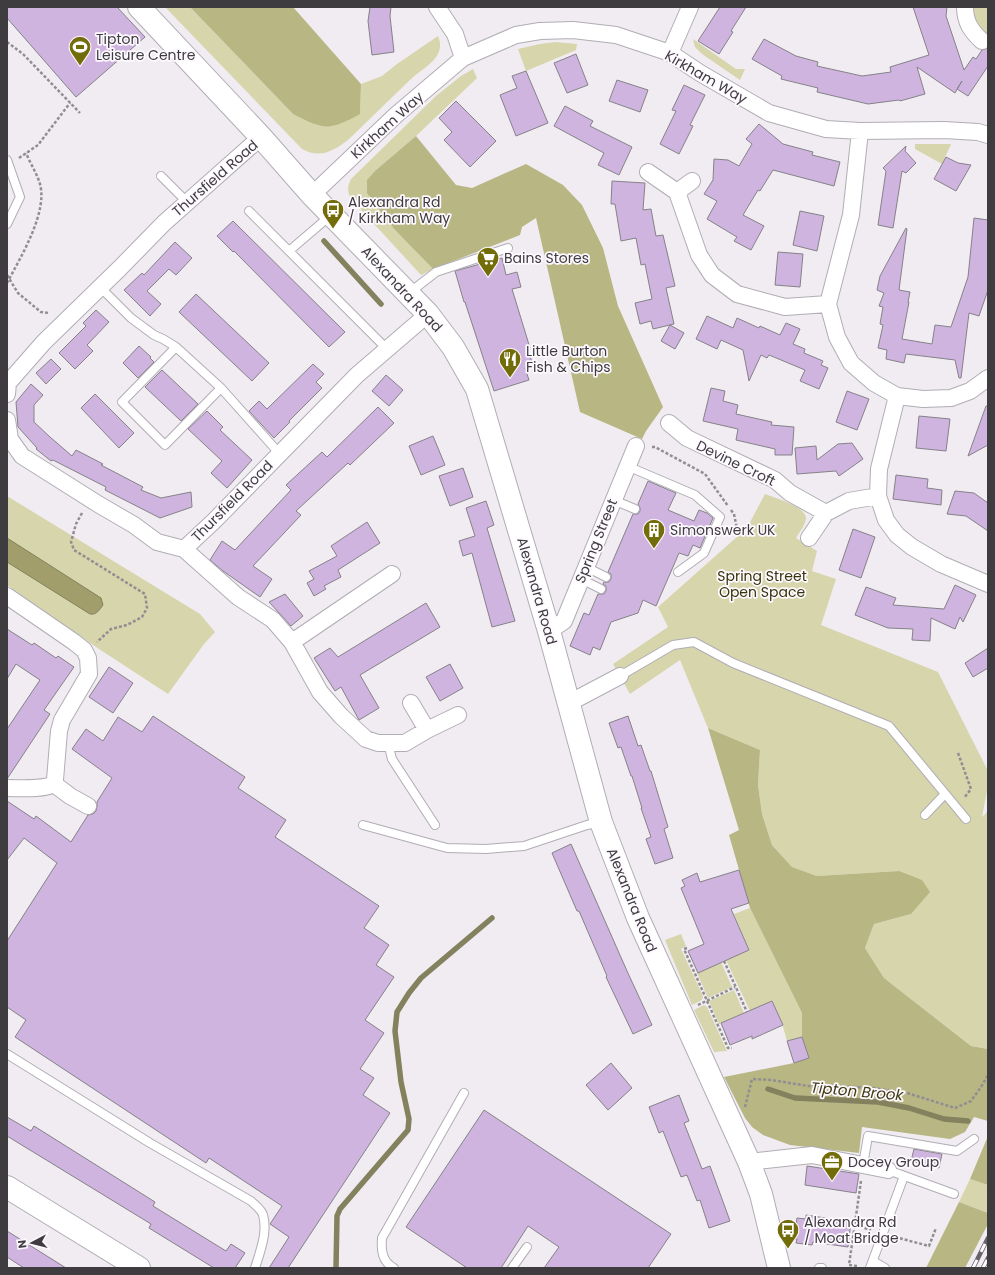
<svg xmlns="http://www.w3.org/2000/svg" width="995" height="1275" viewBox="0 0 995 1275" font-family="Poppins,sans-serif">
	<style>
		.green { fill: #d7d5ab }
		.forest { fill: #b8b683 }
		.water { fill: #a19e6c; stroke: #83815e }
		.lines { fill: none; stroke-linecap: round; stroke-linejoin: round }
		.stream { stroke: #83815e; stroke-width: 5.5 }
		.building { fill: #cfb4e0; stroke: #858288 }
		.lane-casing { stroke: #b1adb4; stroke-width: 10 }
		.street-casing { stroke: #b1adb4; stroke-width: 18 }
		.secondary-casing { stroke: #b1adb4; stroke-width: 24 }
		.path { stroke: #918e92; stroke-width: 2.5; stroke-dasharray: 3 2; stroke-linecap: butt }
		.lane { stroke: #fff; stroke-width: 8 }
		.street { stroke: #fff; stroke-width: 16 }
		.secondary { stroke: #fff; stroke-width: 22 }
		.rail-casing { stroke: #656367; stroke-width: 4.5 }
		.rail { stroke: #fdf9ff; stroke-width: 3; stroke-dasharray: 9; stroke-linecap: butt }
		.labels { text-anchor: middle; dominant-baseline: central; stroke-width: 3.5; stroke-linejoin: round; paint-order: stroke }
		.poi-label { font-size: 14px; fill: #3e3c3f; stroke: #fdf9ff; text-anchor: start }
		.street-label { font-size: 14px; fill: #3e3c3f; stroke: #fdf9ff }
		.park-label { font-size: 14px; fill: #36340a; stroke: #fdf9ff }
		.water-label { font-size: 15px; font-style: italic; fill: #3d3a12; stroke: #fdf9ff }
	</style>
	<rect width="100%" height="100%" fill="#f0ecf2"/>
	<!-- green -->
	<path class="green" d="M165,7H190L293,114H360L361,84L382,76L397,64L438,36C441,43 441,50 436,57C430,66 419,71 411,79C390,99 370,119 349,139C334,151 320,159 302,149Z
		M972,7H988V39L974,24Z
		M693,39L736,69H745L740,80L702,54L695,47Z
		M555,42L577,44L576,50L526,71L518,49L540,44Z
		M473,69L477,78L416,136L376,170L395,230L433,269L421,275L352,200C347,192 347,187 351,179L436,96L461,76Z
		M915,144H951L942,164L915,149Z
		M765,494C775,498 805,506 806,518C806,524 799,533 796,538L817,551L812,571L836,579L821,625L938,672L988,771V786L982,817L988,811V1049L971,1046L884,978L865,948L874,924L911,914L899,871L817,876L792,867L772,845L762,814L758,785L760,750L708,728L680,660L630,694L613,664L668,627L658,607L747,528Z
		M7,496L200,614L215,632L204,644L168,694L99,649L7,585Z
		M750,908L802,1013V1037L787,1041L782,1023L772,1001L750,1011L726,960L749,950L734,914Z
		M681,934L686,946L681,949L703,996L702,1000L692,1005L665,940Z
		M721,962L732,987L708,998L697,973Z
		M734,990L744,1013L719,1024L709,1001Z
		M704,1005L707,1007L727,1051L714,1052L694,1010Z
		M970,1179L988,1185V1213L959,1202Z"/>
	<!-- forest -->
	<path class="forest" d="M190,7H293L361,84L360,114C329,131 324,130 293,114Z
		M416,136L456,185L472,188L526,164L563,185L582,205L603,248L618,306L663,407L646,431L642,439L580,412L536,218L522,227L520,235L433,269L395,230L367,193V180L376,170Z
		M708,728L760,750L758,785L762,814L772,845L792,867L817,876L899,871L922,880L930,892L911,914L874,924L865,948L884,978L971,1046L988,1049V1121L974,1117L965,1132L950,1139L862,1127L859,1153L790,1145L763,1135L752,1127L745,1118L724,1077L794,1063L809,1058L802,1037V1013L750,908L729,835L739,830Z
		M988,1136V1185L970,1179Z
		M959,1202L988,1213V1224L965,1268H926Z"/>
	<!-- water -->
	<path class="water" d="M7,538L101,598L103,605C99,610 97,615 90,614L7,562Z"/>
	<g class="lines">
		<!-- stream -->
		<path class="stream" d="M324,241L381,304
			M768,1089L795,1098L878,1102L909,1108L944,1119L968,1121
			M336,1268L337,1216L340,1209L408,1130L409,1119L401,1082L395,1031L397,1012L409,993L421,978L492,918"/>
	</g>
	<!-- building -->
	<path class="building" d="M7,7H117L145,37L76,97L7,18Z
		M370,7H391L390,16L394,52L372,55L368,21Z
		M720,7H746L731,31L733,32L719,54L698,41Z
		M913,7H947L946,16L964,70L973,57L976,59L982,50L988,48V66L968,96L957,89L962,81L955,93L917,67L925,94L900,101L899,100L868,104L817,92L818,88L781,79L782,76L752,59L764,39L796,56L818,62L817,66L862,76L891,72L890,67L929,55Z
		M576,54L588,85L567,93L554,63Z
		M526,71L548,123L516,136L500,95L517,88L512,76Z
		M617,80L648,90L640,112L609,101Z
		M684,85L705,95L690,125L693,126L679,154L660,144L676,111L672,110Z
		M456,101L496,141L470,167L444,140L452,132L439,118Z
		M565,106L593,121L590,126L632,147L619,175L598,165L604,153L554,126Z
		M759,124L783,144L813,152L812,155L840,162L834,186L773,170L760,191L758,190L743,215L764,226L751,250L734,241L737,237L707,219L717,201L704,194L713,180L714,159L728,160L739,166L752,144L746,139Z
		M906,146L905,151L916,163L906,173L902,171L893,228L878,225L886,171L883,168Z
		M946,157L958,163L971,165L956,191L934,179Z
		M612,181L645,183L643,210L651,209L656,236L663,235L675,286L666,288L674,324L653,329L651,321L640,324L635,303L652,299L645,264L641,265L636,238L621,241L615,204H611Z
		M800,211L824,216L817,251L793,245Z
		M974,218L988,220V290L979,316L969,313L961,378H959L955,360L906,354L904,363L886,359L887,350L878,348L883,325L880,324L883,307L879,306L884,293L877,290L880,276L906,228L907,229L899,290L910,292L908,302H909L902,339L932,344L935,325L951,327L968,277Z
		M233,221L345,332L329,347L234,251L233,252L217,236Z
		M175,242L192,258L176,275L169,269L147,291L161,304L150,316L124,290L142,273L144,275Z
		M778,252L803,254L800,287L775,285Z
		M502,258L506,275L517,272L521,287L512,289L530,348L528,349L533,366L525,368L529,380L494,391L465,302H464L455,271Z
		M196,294L269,363L252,381L179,312Z
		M96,310L109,322L87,345L93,351L75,369L59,353L86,326L83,323Z
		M707,316L733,328L737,318L759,328L760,326L780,335L786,323L800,329L793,344L805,349L804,353L823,361L821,365L828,368L819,389L800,381L805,370L769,355L767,358L761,355L749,381L743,350L721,340L717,349L696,339Z
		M670,325L684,333L675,349L661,341Z
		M139,346L151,357L150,358L154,362L138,378L123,363Z
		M51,359L61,369L46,384L36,373Z
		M313,364L324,374L316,382L322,388L289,421L290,422L274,438L249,411L259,401L267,409Z
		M162,370L198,404L181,421L145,387Z
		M386,375L403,390L389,406L372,391Z
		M31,384L43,395L34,405V422L50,437L72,456L76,450L103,464L101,465L143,487L141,490L161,498L191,492L192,507L160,518L105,490L106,487L53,460L51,461L36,449L37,448L18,427L16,402Z
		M711,388L725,391L723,401L738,405L736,414L772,422L771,425L794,427L792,455H775V449L736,440L738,429L703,421Z
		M847,391L869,399L857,430L836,422Z
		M95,394L134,433L119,448L81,408Z
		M986,406H988V445L968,456Z
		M378,407L394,423L350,465L348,463L296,511L301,515L253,566L272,579L260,597L223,571L210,560L222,541L235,550L291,490L286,485L322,452L327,457Z
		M207,411L223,427L220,430L252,460L227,488L211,473L222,461L188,429Z
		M919,416L950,419L946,451L916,448Z
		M433,436L445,465L421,475L409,446Z
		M852,443L863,459L839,476L836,471L797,474L795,448L816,446L817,460L838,444Z
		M463,468L473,497L450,506L439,476Z
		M896,475L928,479L927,488L942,490L941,505L893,499Z
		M648,481L676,493L668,510L694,521L699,510L707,513L713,518L700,548L693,545L688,556L679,553L656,606L643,600L638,613L611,622L600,650L593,647L590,655L570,646L584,613L589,615L598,594H604L606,591V586L603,584L604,582H609L611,579V574L608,572L633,514H638L640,511V508L638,504Z
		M955,491L974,493L988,503V531L966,516L947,514Z
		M486,501L494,525L487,528L515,621L492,627L472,553L463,556L459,541L475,536L466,508Z
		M367,522L380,543L338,570L341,577L324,586L326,589L314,596L307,583L314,579L309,571L337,556L331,546Z
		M853,529L875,537L861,578L839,570Z
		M955,585L976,595L963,622L960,617L955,629L931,618L930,641L912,640L913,629L888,628L855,615L866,587L896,598L893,605L944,609Z
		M285,594L303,616L291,626L269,602Z
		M426,603L440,627L360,675L379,708L359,720L341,687L335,691L314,658L330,648L338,657Z
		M7,629L32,645L34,643L56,658L58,656L74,667L44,710L50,714L7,779V729L40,680L16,664L7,679Z
		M988,648V668L973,677L965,663Z
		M450,664L463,688L440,701L426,677Z
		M109,667L133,683L113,713L89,697Z
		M153,716L245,777L238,788L286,820L275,837L379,906L364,928L389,945L376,965L394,977L365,1020L384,1033L360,1069L374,1078L363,1095L390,1113L288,1268H269L289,1237L270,1224L282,1206L209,1158L206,1163L15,1037L26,1020L7,1007V941L57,863L24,838L7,860V801L34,819L36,816L71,842L88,815L93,814L96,811L97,806V802L112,778L72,749L86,729L103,741L118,717L142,732Z
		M628,716L638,746L641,745L650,771H651L668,827L664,829L673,858L655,864L646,839L651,837L641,808H642L632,776H631L621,747L618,748L609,723Z
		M571,844L627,971L652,1025L633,1034L606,977L607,976L579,911H577L552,853Z
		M739,870L749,903L731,909L749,950L698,973L688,951L704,944L681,888L685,886L682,880L697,873L700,882Z
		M772,1001L783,1025L752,1039V1036L730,1045L721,1023Z
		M802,1037L809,1058L794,1063L787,1041Z
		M611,1063L632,1088L608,1110L586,1085Z
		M679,1095L689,1121L684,1123L702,1169L710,1166L730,1221L709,1228L700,1200L697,1201L687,1175L681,1177L663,1131L659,1133L649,1107Z
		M484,1110L671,1234L648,1268H544L559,1247L528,1226L501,1268H467L406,1227Z
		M7,1117L31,1131L34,1126L155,1202L153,1206L226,1251L231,1244L245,1253L235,1268H214L149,1228L151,1224L7,1136Z
		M914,1149L942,1154L939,1168L911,1161Z
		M807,1166L859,1174L856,1193L805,1185Z
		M806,1215L851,1222L848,1247L813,1242L812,1245L796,1243L797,1239H792L793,1225H796L797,1218L806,1219Z
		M7,1231L66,1268H24L7,1257Z"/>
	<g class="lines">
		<!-- lane casing -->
		<g class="lane-casing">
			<path id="lane" d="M7,160L20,197L7,224
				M161,176L187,202
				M249,211L387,349
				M289,251L331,215
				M100,287L131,318L154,335L163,339L176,347L221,388L279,453
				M409,293L436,272L508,248
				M176,347L122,402L165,445L221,388
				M627,466L695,495L720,517L704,553L678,572
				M613,500L635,509
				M586,567L606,577
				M581,579L601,589
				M620,676L673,645L694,642L733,663L889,726L966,819
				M388,743L392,759L435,825
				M925,815L945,794
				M363,825L447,848L486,849L524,846L587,825L601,822
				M7,1054L150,1143L251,1201C255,1205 262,1210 263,1215C268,1232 260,1252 255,1268
				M863,1165L868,1136L957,1151L974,1139
				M888,1170L954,1194
				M873,1261L885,1268
				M394,1268C382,1262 381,1250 382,1238L464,1093
				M512,1268L527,1247
				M819,1268H822
				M870,1268L904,1176"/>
		</g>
		<!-- street casing -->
		<g class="street-casing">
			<path id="street" d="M437,7L455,34L463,58
				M965,7C965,22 971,31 982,41
				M670,53L690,7
				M860,131L851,215L828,304L837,337L851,363L874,383L897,396L923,399L951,398L970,391L988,378
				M648,172L677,192
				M692,181L677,192L699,255L712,275L737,294L785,307L828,304
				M312,195L396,115L463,58L516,35L540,31L573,30L616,35L670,53L700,73L769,113L826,129L860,131L944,130L978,132L988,135
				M7,394L8,383L44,342L120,268L164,223L261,137
				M897,396L879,469L878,496L886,520L897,535L912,547L941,564L988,584
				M7,420L10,439L22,456L98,504L134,525L157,542L184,549L214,521L357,375L428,314
				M669,423L687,438L775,480L790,493L826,513
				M809,538L826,513L849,501L878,496
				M184,549L238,597L273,620L292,642L320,692L341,716L366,739L378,743H405L427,730L458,715
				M7,596L74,642L84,650L88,658L89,674L62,720L59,731L55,780L54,784
				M549,631L564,621L636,446
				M292,642L392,574
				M411,703L427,730
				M569,703L620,676
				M7,788C20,788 43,790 54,784L70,796L88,806
				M749,1162L812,1155L888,1170"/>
		</g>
		<!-- secondary casing -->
		<g class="secondary-casing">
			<path id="secondary" d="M139,7L261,137L312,195L428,314L453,347L477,389L549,631L601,822L638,918L749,1162L761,1194L779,1268
				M7,1187L139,1268"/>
		</g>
		<!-- path -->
		<path class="path" d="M7,42L23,54L80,113
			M19,158L38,145L70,103
			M7,275L18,293L36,308L41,312L49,313
			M7,283C20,258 50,210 39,181C36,172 30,163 26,153
			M652,447H655L705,474L728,506
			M731,510L734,514L737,529
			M82,513L76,524L71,542L74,550L145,594L147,608L142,617L127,625L111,629L97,642
			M958,753L971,789L964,798
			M687,948L684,949L728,1048H732
			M724,961L747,1012
			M698,1005L735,987
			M745,1107L752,1079L772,1080L808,1086H836L873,1088L907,1093L955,1108L971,1101L981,1087L988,1075
			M855,1225L871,1230
			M895,1237L929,1246L936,1228
			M857,1266L849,1265L861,1181"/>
		<!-- lane -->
		<use href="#lane" class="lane"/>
		<!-- street -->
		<use href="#street" class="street"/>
		<!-- secondary -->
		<use href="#secondary" class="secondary"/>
		<!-- rail casing -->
		<g class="rail-casing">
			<path id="rail" d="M973,1268L988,1238
				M983,1268L988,1258"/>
		</g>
		<!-- rail -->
		<use href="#rail" class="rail"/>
	</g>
	<!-- icons -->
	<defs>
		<g id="stadium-pin" transform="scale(1.15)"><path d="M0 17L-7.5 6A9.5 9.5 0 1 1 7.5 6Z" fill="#726c09" stroke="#fdf9ff"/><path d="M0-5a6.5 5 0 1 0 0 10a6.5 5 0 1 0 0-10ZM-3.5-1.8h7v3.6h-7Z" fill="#fff"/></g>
		<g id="bus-pin" transform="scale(1.15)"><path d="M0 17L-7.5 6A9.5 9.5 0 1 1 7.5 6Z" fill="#726c09" stroke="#fdf9ff"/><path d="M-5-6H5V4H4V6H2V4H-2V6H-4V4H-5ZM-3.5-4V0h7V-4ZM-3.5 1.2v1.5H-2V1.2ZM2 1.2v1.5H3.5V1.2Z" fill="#fff"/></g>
		<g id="supermarket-pin" transform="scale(1.15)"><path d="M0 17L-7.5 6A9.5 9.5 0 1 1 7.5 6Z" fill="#726c09" stroke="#fdf9ff"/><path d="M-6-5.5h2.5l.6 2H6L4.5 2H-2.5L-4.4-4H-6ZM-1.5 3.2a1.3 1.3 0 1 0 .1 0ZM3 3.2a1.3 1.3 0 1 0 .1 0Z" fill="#fff"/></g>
		<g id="restaurant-pin" transform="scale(1.15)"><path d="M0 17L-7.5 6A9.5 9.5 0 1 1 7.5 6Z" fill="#726c09" stroke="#fdf9ff"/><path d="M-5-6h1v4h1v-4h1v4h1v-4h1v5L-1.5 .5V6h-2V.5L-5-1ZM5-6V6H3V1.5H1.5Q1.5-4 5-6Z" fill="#fff"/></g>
		<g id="building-pin" transform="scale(1.15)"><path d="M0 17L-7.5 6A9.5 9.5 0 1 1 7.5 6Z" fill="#726c09" stroke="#fdf9ff"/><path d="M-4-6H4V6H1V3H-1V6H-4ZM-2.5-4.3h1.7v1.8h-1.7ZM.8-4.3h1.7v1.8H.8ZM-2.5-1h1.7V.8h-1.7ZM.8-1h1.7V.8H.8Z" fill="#fff"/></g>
		<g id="office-pin" transform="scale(1.15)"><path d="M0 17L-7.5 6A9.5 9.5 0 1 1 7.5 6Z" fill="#726c09" stroke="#fdf9ff"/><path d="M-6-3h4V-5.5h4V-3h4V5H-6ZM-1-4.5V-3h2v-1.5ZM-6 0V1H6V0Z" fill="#fff"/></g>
	</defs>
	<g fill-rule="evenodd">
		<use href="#stadium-pin" x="80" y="47"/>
		<use href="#bus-pin" x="333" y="210"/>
		<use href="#supermarket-pin" x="488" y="258"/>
		<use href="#restaurant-pin" x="510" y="359"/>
		<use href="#building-pin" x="654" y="530"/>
		<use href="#office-pin" x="832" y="1162"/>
		<use href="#bus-pin" x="788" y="1230"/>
	</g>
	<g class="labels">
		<!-- poi labels -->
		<g class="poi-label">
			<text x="96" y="39">Tipton<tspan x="96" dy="16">Leisure Centre</tspan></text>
			<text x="348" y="202">Alexandra Rd<tspan x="348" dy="16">/ Kirkham Way</tspan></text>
			<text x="504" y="258">Bains Stores</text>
			<text x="526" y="351">Little Burton<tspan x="526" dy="16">Fish &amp; Chips</tspan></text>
			<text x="670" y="530">Simonswerk UK</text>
			<text x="848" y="1162">Docey Group</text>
			<text x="804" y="1222">Alexandra Rd<tspan x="804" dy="16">/ Moat Bridge</tspan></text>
		</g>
		<!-- street labels -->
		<g class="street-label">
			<text transform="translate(706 77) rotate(30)">Kirkham Way</text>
			<text transform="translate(387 125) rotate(-42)">Kirkham Way</text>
			<text transform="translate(215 178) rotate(-41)">Thursfield Road</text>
			<text transform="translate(402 289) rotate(47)">Alexandra Road</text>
			<text transform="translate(736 463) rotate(26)">Devine Croft</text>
			<text transform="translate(232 501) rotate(-45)">Thursfield Road</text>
			<text transform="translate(596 541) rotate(-68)">Spring Street</text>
			<text transform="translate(537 591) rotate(74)">Alexandra Road</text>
			<text transform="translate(632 900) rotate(68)">Alexandra Road</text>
		</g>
		<!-- park labels -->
		<g class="park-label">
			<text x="762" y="576">Spring Street<tspan x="762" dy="16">Open Space</tspan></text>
		</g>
		<!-- water labels -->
		<g class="water-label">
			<text transform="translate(857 1091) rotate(5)">Tipton Brook</text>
		</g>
	</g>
	<!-- border -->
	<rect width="995" height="1275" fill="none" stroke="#3e3c3f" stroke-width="16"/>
	<!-- north arrow -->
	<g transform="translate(32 1243) rotate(263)" stroke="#fdf9ff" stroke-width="3" paint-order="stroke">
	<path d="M0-3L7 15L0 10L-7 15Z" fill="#3e3c3f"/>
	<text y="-6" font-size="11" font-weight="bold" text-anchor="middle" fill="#3e3c3f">N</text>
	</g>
</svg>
